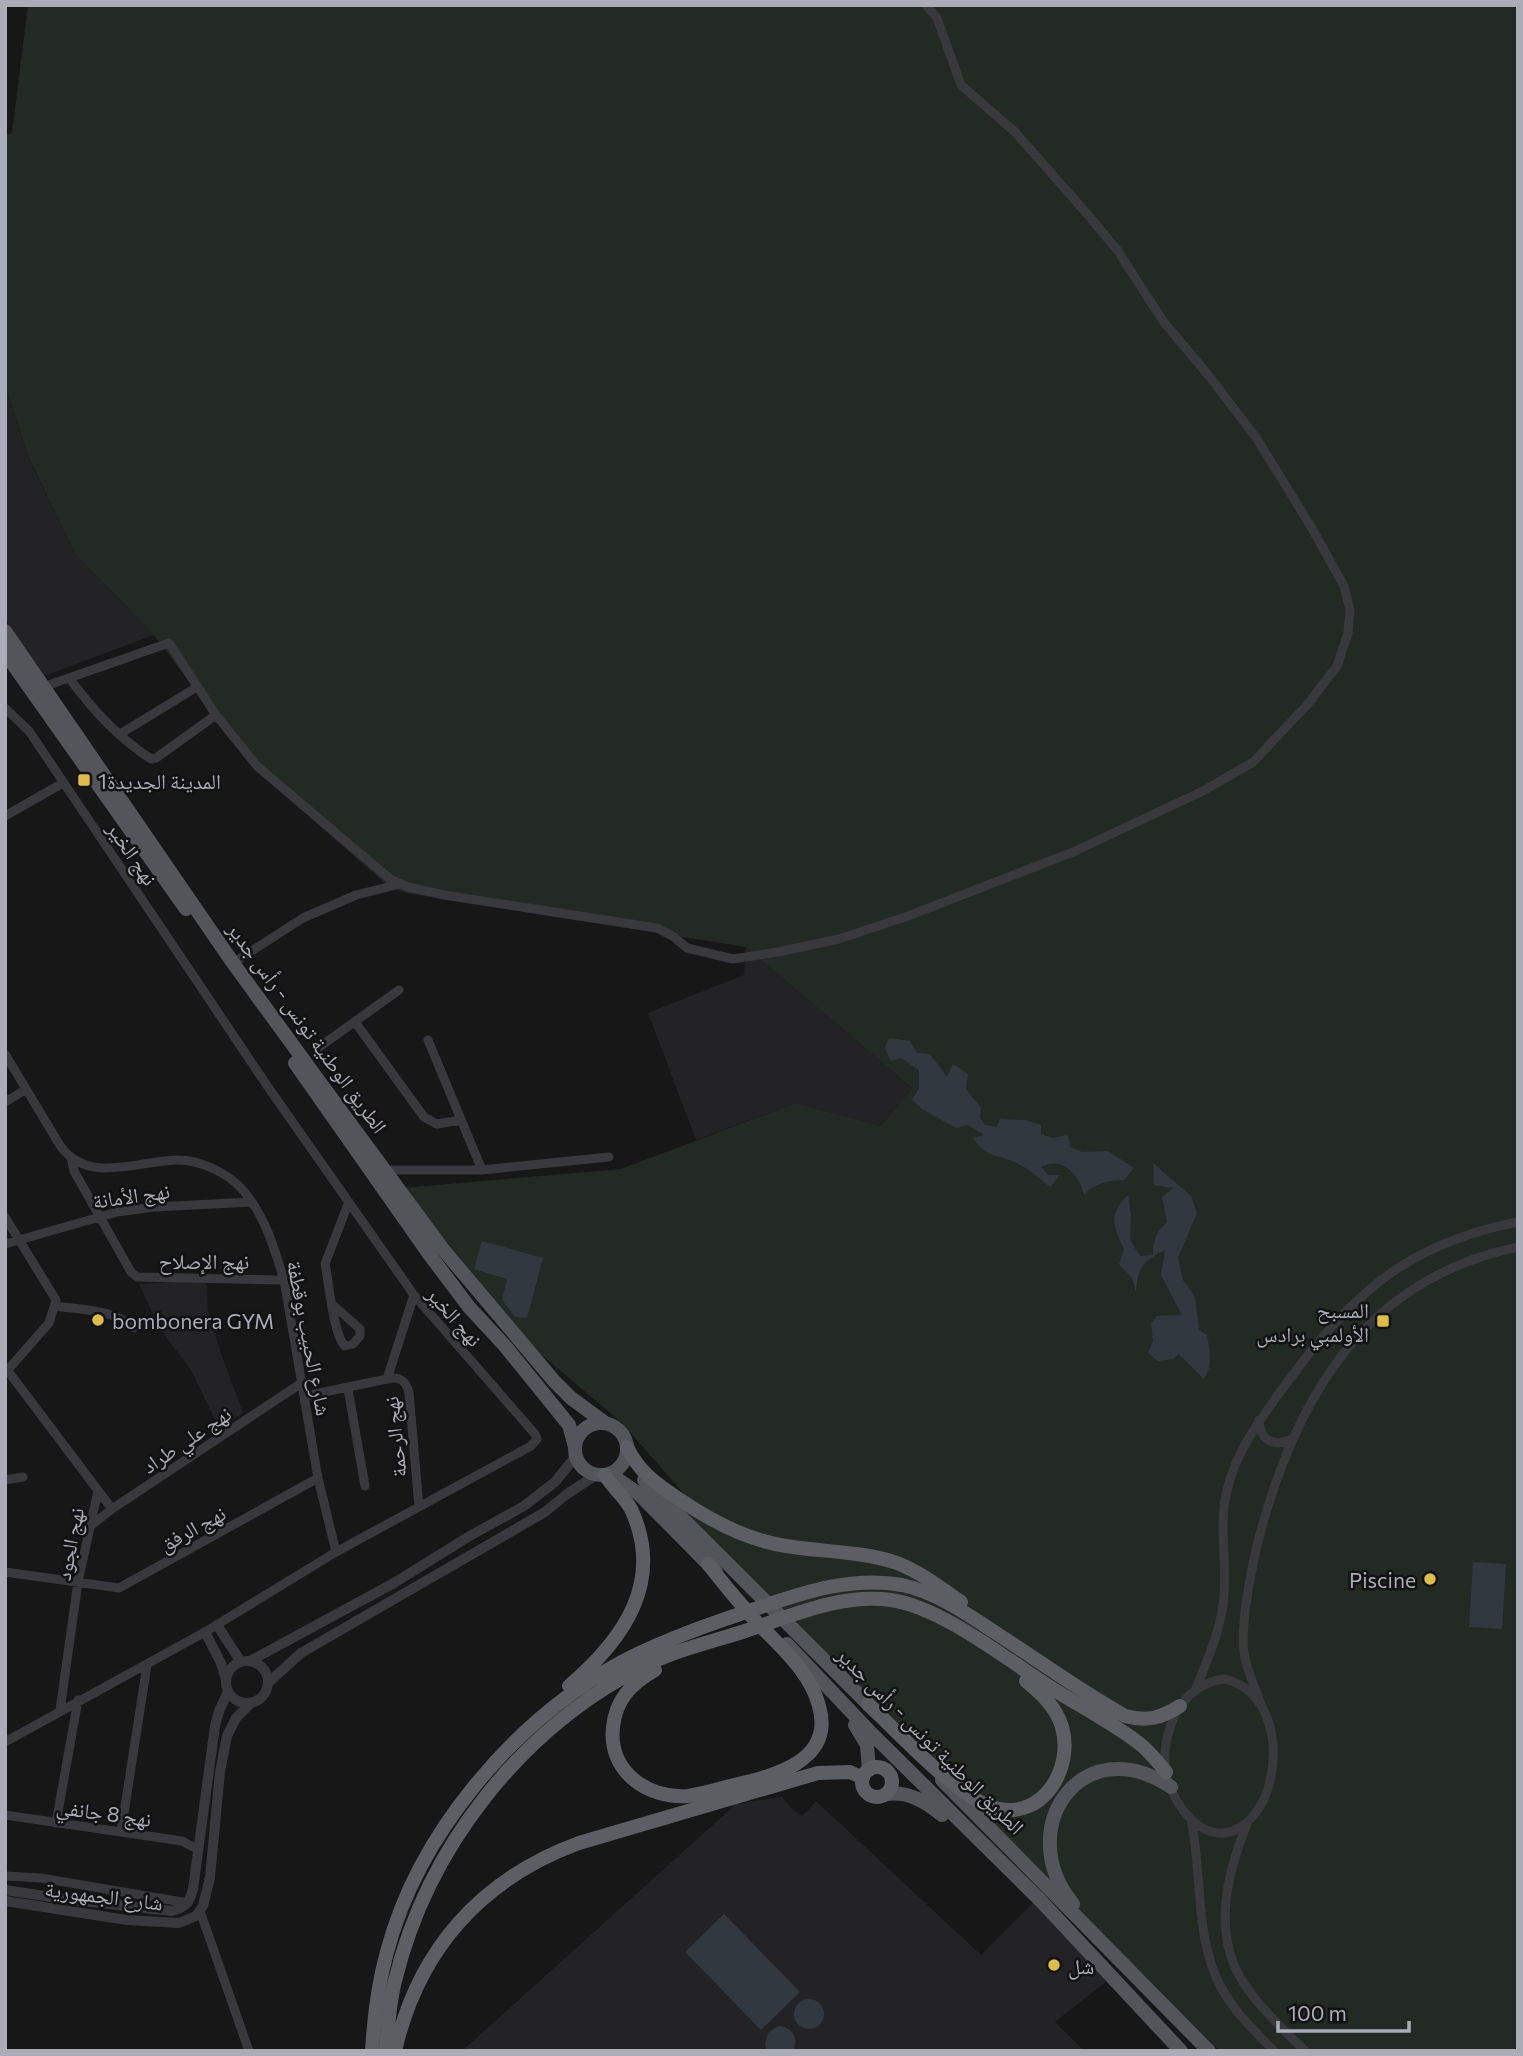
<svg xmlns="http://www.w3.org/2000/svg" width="1523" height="2056" viewBox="0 0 1523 2056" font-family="Commissioner,'Noto Naskh Arabic',sans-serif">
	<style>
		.built { fill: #232325 }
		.green { fill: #232a24 }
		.water { fill: #313840 }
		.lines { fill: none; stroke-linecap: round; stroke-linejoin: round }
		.minor { stroke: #38383d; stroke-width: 9 }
		.tertiary { stroke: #38383d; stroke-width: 10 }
		.primary { stroke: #54555b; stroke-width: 14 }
		.trunk { stroke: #5c5e64; stroke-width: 14 }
		.poi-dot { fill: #ddbc49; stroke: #121213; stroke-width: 2.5 }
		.labels { text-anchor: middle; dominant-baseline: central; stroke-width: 5; stroke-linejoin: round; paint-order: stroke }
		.poi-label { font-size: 21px; fill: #aaadb7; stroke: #121213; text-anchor: start }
		.street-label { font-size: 21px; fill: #aaadb7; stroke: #121213 }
	</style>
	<rect width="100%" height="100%" fill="#171718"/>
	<!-- built -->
	<path class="built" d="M5,384L28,457L75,554L154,635L41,677L5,618Z
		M746,947L912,1088L881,1126L796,1103L696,1140L648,1013L744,975Z
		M206,1280L208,1310L220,1351L243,1413L219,1428L191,1370L160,1329L139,1284Z
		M782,1797L792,1809L802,1816L816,1801L981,1955L1036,1900L1112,1977L1055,2022L1084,2051H462L736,1804Z"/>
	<!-- green -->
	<path class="green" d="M28,5H1518V2051H1220L676,1505L685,1495L621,1422L537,1351L402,1188L621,1169L796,1103L881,1126L912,1088L746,947L406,893L387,885L256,770L154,635L75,554L28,456L5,384V135L12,133Z"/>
	<!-- water -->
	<path class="water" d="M889,1038L910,1041L917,1053L930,1054L947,1077L953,1064L968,1074L966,1089L981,1108L980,1118L985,1125L997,1127L1000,1119L1025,1120L1041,1125V1134L1052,1138L1068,1135L1070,1147L1082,1152L1108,1151L1134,1168L1124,1180C1111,1180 1092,1184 1084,1195C1080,1175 1062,1155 1041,1167L1048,1175H1060L1050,1187C1040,1179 1029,1169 1017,1163C997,1154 987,1159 973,1138L984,1135L968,1125L956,1128L922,1109L912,1100L919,1088V1070L901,1058L891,1061L885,1048Z
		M1153,1163L1191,1196L1197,1213L1178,1258L1183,1280L1195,1297L1199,1330L1207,1335C1210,1351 1213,1365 1204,1379L1179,1354L1173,1359L1158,1361L1148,1353L1153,1341L1151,1323L1157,1316L1182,1315L1161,1275L1165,1250C1143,1261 1138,1267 1136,1292L1132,1278L1119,1264L1124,1249C1113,1227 1108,1214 1128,1195L1131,1216L1130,1240L1140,1256L1153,1255C1153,1239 1156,1233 1167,1222L1162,1197L1173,1188L1154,1185Z
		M482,1241L543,1258L527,1318L515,1317L502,1300L507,1279L474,1269Z
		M1473,1562L1506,1564L1502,1629L1469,1627Z
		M724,1914L800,1992L761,2030L685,1952Z
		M794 2014a15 15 0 1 1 30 0a15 15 0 1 1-30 0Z
		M778,2026C792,2027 799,2037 793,2051L767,2050L765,2045L768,2033Z"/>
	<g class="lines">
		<!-- minor -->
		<path class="minor" d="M70,679C92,709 120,739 151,759L156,758L216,715
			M43,687L169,643L216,715L257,766L390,879L408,887L444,895L657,928L674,937L687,948L733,959L778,952L839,939L908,916L1073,852L1203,791L1253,762L1307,705L1337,666L1348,633L1350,610L1344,586L1310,525L1257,439L1209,376L1163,321L1118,251L1088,215L1015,132L961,85L937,18L926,5
			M5,708L29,731L268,1087L414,1295L535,1434L537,1439L531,1446L336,1552L205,1632L5,1742
			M120,734L197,687
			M5,816L63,783
			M233,963L303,918L356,895L400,884
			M355,1022L424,1117L437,1124L461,1120
			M428,1040L482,1170
			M318,1048L399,990
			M5,1054L61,1147C90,1185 140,1160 178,1160C199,1160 226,1172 241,1188C264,1213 274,1247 284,1280L318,1478L336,1552
			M5,1102L25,1090
			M71,1157L74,1171L131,1272L137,1277L284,1280
			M386,1170H482L609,1157
			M5,1217L56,1300L49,1323L5,1373
			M5,1244L117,1212L154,1207L252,1202
			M333,1305L360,1329V1336L353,1344L345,1346C334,1337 329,1285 326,1269L325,1264L348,1204
			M55,1306C83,1310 113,1309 134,1328
			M8,1371L112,1509
			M387,1379C399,1376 406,1380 409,1393L419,1507
			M348,1389L365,1486
			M305,1396L387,1379L414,1295
			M1259,1420C1260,1440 1272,1447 1290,1440
			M5,1480L23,1477
			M89,1527L112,1509L303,1382
			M5,1572L119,1588L318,1478
			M1225,1679C1271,1691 1280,1745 1269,1785C1265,1801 1256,1815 1244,1825C1207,1852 1172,1806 1166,1772C1163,1753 1167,1732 1175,1715C1185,1695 1203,1681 1225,1679Z
			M1195,1691C1207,1660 1222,1629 1224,1595C1227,1562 1219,1527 1226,1495C1234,1454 1259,1421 1283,1388C1350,1297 1403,1244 1518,1222
			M1262,1707C1256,1689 1246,1670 1244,1652C1240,1623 1253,1559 1261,1530C1299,1392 1368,1278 1518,1247
			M60,1710L78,1582L98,1491
			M5,1815L182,1841L197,1849
			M1191,1820C1203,1876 1194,1939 1222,1989C1235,2013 1256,2032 1274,2051
			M56,1823L78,1700
			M1247,1824C1227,1873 1212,1933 1243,1982C1259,2007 1284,2030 1305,2051
			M121,1832L147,1665
			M5,1876L41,1878L188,1903
			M200,1911L249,2051"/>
		<!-- tertiary -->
		<path class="tertiary" d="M217,1625L241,1662
			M205,1632L221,1663L226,1680
			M250,1661L394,1583L468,1537L524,1506L555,1482L576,1456
			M226 1682a21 21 0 1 1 42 0a21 21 0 1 1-42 0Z
			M268,1683L301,1653L545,1512L567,1494L596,1475
			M5,1890L65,1899L171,1911C185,1909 190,1901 193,1889L215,1726L219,1711L228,1692
			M5,1901L127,1920L179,1923L196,1916L203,1906L210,1877L220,1772L227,1736L236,1718L251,1703"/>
		<!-- primary -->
		<path class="primary" d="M5,631L233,963L327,1092L442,1248L554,1381L571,1398L605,1423
			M5,653L186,909
			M295,1063L429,1254L469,1307L505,1346L569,1425L575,1447
			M575 1449a26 26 0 1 1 52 0a26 26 0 1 1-52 0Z
			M610,1474L639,1494L716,1572
			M644,1480L877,1713
			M787,1644L872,1734L1040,1900L1181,2051
			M855,1725L867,1745L869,1770
			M942,1780L1209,2051
			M887,1794C909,1791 926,1802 942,1815
			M1073,1904C1012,1830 1081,1727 1171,1787"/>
		<!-- trunk -->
		<path class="trunk" d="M627,1447C639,1472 656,1484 679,1499C711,1521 746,1540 786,1546C822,1552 862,1551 897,1563C920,1572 940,1587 961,1602
			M655,1670C631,1684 616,1699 613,1727C608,1771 647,1799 688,1796C703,1794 719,1789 734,1785C774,1776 835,1761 819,1706C810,1670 776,1643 752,1617C737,1600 722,1582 708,1564
			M569,1686C623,1640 665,1582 631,1509C624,1496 612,1487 605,1475
			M868,1704C896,1730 960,1800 995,1808C1043,1821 1074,1768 1062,1727C1056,1707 1042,1694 1026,1681
			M862 1782a15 15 0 1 1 30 0a15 15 0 1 1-30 0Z
			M372,2051C374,2017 378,1984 387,1952C418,1834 514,1721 620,1663C659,1642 701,1627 743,1613C794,1596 847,1575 902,1585C936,1592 967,1614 996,1633C1038,1660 1080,1691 1125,1716C1147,1722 1161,1718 1180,1706
			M386,2051C388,2028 389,2004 395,1981C427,1848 521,1728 644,1666C676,1650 711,1642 745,1631C792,1616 841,1593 891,1600C941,1607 1006,1659 1050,1687C1078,1705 1109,1721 1136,1741C1148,1749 1157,1761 1166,1772
			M395,2051C418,1950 481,1879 579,1843L818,1773L850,1772L863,1778"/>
	</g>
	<!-- markers -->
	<g class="poi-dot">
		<rect x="77" y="773" width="14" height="14" rx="3.5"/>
		<circle cx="98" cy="1320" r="7"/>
		<rect x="1376" y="1314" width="14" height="14" rx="3.5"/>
		<circle cx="1430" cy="1579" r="7"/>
		<circle cx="1054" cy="1965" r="7"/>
	</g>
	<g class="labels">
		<!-- poi labels -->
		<g class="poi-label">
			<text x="98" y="780">المدينة الجديدة1</text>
			<text x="1369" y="1309" text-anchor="end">المسبح<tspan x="1369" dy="24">الأولمبي برادس</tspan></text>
			<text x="112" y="1320">bombonera GYM</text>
			<text x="1416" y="1579" text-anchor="end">Piscine</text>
			<text x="1068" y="1965">شل</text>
		</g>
		<!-- street labels -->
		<g class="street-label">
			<text transform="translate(133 853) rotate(56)">نهج الخير</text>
			<text transform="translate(308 1027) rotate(54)">الطريق الوطنية تونس - رأس جدير</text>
			<text transform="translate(131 1195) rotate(-8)">نهج الأمانة</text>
			<text x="204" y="1260">نهج الإصلاح</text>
			<text transform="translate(455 1316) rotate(49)">نهج الخير</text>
			<text transform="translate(310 1338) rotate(79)">شارع الحبيب بوقطفة</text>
			<text transform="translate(394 1437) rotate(-96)">نهج الرحمة</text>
			<text transform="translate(186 1439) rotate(-34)">نهج علي طراد</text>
			<text transform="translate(192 1528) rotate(-29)">نهج الرفق</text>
			<text transform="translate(69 1544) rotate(-79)">نهج الجود</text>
			<text transform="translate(931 1740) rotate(45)">الطريق الوطنية تونس - رأس جدير</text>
			<text transform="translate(104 1812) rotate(8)">نهج 8 جانفي</text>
			<text transform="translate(104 1895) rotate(7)">شارع الجمهورية</text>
		</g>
	</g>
	<!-- border -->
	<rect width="1523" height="2056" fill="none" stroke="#aaadb7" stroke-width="14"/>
	<!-- scale -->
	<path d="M1278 2021v10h131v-10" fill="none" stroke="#aaadb7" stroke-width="3.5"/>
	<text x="1288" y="2021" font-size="21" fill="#aaadb7" stroke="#121213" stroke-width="5" paint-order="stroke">100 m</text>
</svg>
